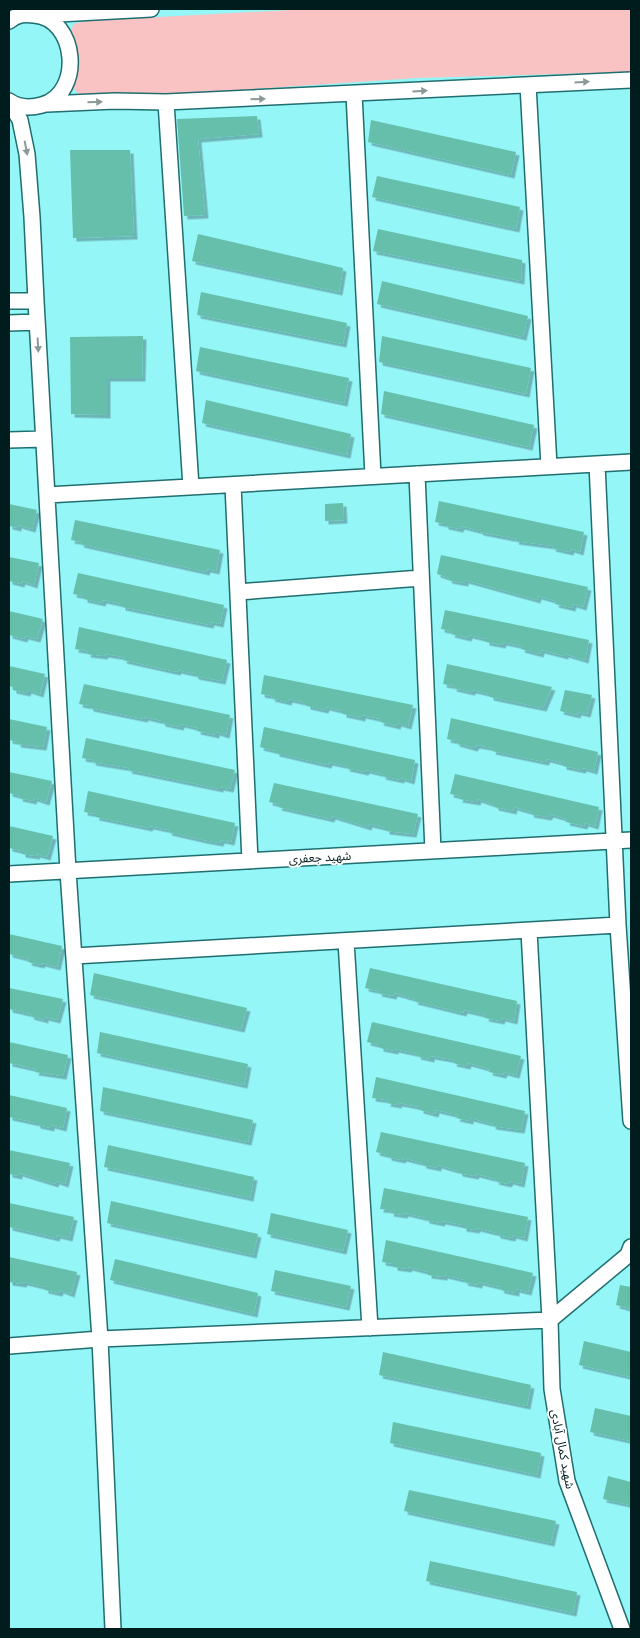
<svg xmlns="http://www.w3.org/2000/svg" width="640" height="1638" viewBox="0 0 640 1638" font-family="Montserrat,'Noto Sans Arabic',sans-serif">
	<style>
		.green { fill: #f9c2c3 }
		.building { fill: #65bfab; filter: url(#shadow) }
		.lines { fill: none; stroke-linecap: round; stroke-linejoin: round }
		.street-casing { stroke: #206e6f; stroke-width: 18 }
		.street { stroke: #fff; stroke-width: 15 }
		.oneway { fill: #8c9999 }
		.labels { text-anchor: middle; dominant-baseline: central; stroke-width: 4; stroke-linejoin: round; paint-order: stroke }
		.street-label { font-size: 12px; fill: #001c1d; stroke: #fff }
	</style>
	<defs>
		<filter id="shadow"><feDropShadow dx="3.5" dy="3.5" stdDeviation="0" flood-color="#0004"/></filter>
	</defs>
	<rect width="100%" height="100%" fill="#95f6f8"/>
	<!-- green -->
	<path class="green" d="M308,9H631V72L417,78L167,95L80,96L74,89V74L71,29L74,24L85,21Z"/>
	<!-- building -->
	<path class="building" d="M257,116L259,134L198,139L205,215L184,216L177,119Z
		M371,120L516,152L511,175L368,142Z
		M70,150H130L134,236L73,238Z
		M377,176L520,207L516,229L372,197Z
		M378,229L522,260L521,281L373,251Z
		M198,234L343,268L339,292L192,261Z
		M382,281L528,316L523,337L377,304Z
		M201,292L347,323L343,344L197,315Z
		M143,336L142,378H107V415L71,414L70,337Z
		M382,336L531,368L526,394L379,362Z
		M200,347L349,378L344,403L196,371Z
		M384,391L534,425L529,447L381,414Z
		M206,400L351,434L347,455L202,423Z
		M439,501L584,532L580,552L571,549L570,552L552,548L553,546L515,541L516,539L480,532V531L461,526L460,529L445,526V524L435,522Z
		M343,503L344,520L325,521V504Z
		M9,504L37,510L32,529L18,525V528L9,526Z
		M75,520L220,550L216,571L207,569L206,572L80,544L81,542L71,540Z
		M441,555L588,587L583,607L573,604L572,608L555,604L556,601L538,596L537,600L465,580V583L448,580L449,578L437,574Z
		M9,557L39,563L34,585L22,581L21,584L9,581Z
		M78,573L224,605L220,624L211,622L210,625L122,607V604L103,600L102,603L84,599V596L73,594Z
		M445,610L589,640L585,660L565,654V656L541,650L540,654L521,649L522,646L503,642L502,645L486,642V639L469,635L468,638L451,634L452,631L441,629Z
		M9,611L43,619L37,639L25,636L24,639L9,635Z
		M79,627L227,660L222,681L195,676V674L178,670L177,672L123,660L124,657L105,654L104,656L87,654L88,651L75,649Z
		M447,664L552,687L543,708L490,697V694L473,690L471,692L453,688L454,686L443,684Z
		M9,666L45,674L40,694L28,690L27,693L13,690V687L9,686Z
		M264,675L413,705L408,726L398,723L397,726L380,722L381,719L362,715V718L343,714V711L326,707L325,710L307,706V703L289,699L288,702L271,698L272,696L261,694Z
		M84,684L230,715L226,735L216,732V735L197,731L198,728L181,724L180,727L162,723V721L145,717L144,719L90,708V706L79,704Z
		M565,690L592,695L587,714L578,712L577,715L560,711Z
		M451,718L598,752L594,771L583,768L582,770L563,766V763L547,759L545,762L492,751L493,748L476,745L474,748L456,743V741L447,739Z
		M9,719L47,727L43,747L17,744L18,742L9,740Z
		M264,727L415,760L411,781L401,778V780L382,776L383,774L366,770L365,772L346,768L347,766L329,762L328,765L310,761L276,753V751L260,747Z
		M86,738L235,770L230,789L220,787V789L128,770L129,768L92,762L93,760L82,758Z
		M9,772L52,781L46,802L34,798L33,801L19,798L20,796L9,793Z
		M455,774L599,807L595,826L585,823L584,826L566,822L567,819L550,814L548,817L530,814L531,812L514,807L513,811L495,807V805L478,799L477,802L459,799L460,796L450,794Z
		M274,783L418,814L413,834L386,831V828L369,824L368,827L332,816L331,819L278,807L279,804L269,802Z
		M88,791L235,823L231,842L221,840L220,843L203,840L168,832L169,830L150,826L149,828L96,817V814L84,812Z
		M9,826L53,836L47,857L37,854L36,856L22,854V851L9,848Z
		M9,934L62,946L57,967L42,963L41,965L28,962L29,959L9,954Z
		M370,968L517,1001L514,1021L502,1018L501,1021L485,1018L486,1015L464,1010L463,1013L414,1001L415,999L394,993L393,996L378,993L379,991L365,988Z
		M94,973L247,1008L241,1029L90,995Z
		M9,988L63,999L57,1020L45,1017V1020L30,1016L31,1014L9,1009Z
		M372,1022L521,1056L516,1075L504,1072L503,1075L489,1072L490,1069L468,1063L467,1066L453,1063L454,1060L431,1056V1059L417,1056L418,1054L395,1049V1051L380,1048V1045L367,1042Z
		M100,1032L248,1064L244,1085L97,1053Z
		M9,1042L68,1055L63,1076L35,1072L36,1069L9,1063Z
		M376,1077L525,1111L521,1130L492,1126L493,1124L470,1118V1121L456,1118L458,1115L436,1110L435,1114L420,1110V1107L399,1103L398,1105L387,1103L388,1100L372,1098Z
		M103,1087L253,1120L248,1142L100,1111Z
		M9,1095L67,1108L63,1128L51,1125V1128L37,1125V1123L9,1117Z
		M381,1132L525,1163L521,1184L510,1181L508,1184L495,1181L496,1179L476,1174L475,1176L459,1173V1171L438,1165V1168L423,1165V1163L403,1158L402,1160L388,1157V1155L376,1152Z
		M108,1145L254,1177L250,1198L104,1167Z
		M9,1150L70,1163L65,1184L56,1181L55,1184L19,1173V1176L9,1174Z
		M384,1188L528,1217L524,1238L513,1235L512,1238L497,1235V1233L477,1228L476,1230L463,1228V1225L442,1221L441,1223L426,1220V1218L405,1213L404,1215L390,1213L391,1210L380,1209Z
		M111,1201L258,1234L253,1255L107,1223Z
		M9,1203L74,1217L69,1238L57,1235L56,1238L9,1227Z
		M271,1213L348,1230L343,1251L267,1234Z
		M386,1240L533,1273L528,1292L516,1289V1293L501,1290L500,1287L479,1282V1285L464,1282L465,1280L444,1275V1277L428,1275V1272L409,1267L408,1269L394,1267V1264L382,1262Z
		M9,1257L77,1272L71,1294L60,1290L59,1293L45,1290V1287L24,1282L23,1284L9,1282Z
		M115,1259L258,1293L254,1314L110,1280Z
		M275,1270L351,1286L346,1307L271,1291Z
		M620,1285L631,1287V1309L616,1305Z
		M584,1341L631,1352V1377L579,1365Z
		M383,1352L531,1385L527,1406L379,1375Z
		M595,1408L631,1416V1441L590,1432Z
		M393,1422L541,1453L537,1475L390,1443Z
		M608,1476L631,1482V1505L603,1499Z
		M409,1490L556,1521L551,1543L404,1511Z
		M430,1561L577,1592L573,1613L426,1581Z"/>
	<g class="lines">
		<!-- street casing -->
		<g class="street-casing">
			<path id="street" d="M40,15L151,9
				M9,21C18,14 24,14 34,15C77,18 84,93 42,105C31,108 19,108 9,101
				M528,85L549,466
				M354,94L373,476
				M166,102L191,487
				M10,103L20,120L27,154L32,217L36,301L68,871L100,1339L550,1320L529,931
				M47,104L115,101L166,102L631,80
				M9,301H36
				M9,323L37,322
				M9,440L44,439
				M417,474L433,851
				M233,485L250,861
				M47,495L631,462
				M238,592L421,578
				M9,874L631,840
				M618,925L631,1121
				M346,941L370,1328
				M74,956L618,925L597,464
				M9,1346L100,1339L113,1629
				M622,1629L567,1481L552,1389L550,1320L628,1255L631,1247"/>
		</g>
		<!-- street -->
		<use href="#street" class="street"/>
	</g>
	<!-- one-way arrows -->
	<defs><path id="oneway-solid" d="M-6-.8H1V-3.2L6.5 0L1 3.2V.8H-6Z" transform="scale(1.25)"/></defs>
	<g class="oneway">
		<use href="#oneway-solid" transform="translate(582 82) rotate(-3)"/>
		<use href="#oneway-solid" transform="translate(420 91) rotate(-3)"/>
		<use href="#oneway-solid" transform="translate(258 99) rotate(-2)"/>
		<use href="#oneway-solid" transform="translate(95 102) rotate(-2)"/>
		<use href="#oneway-solid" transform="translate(26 148) rotate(79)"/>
		<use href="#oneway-solid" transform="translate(38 345) rotate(87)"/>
	</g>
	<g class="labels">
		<!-- street labels -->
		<g class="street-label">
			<text transform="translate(320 857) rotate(-3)">شهید جعفری</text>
			<text transform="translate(563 1449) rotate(79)">شهید کمال آبادی</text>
		</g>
	</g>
	<!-- border -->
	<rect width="640" height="1638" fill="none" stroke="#001c1d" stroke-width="20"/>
</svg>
